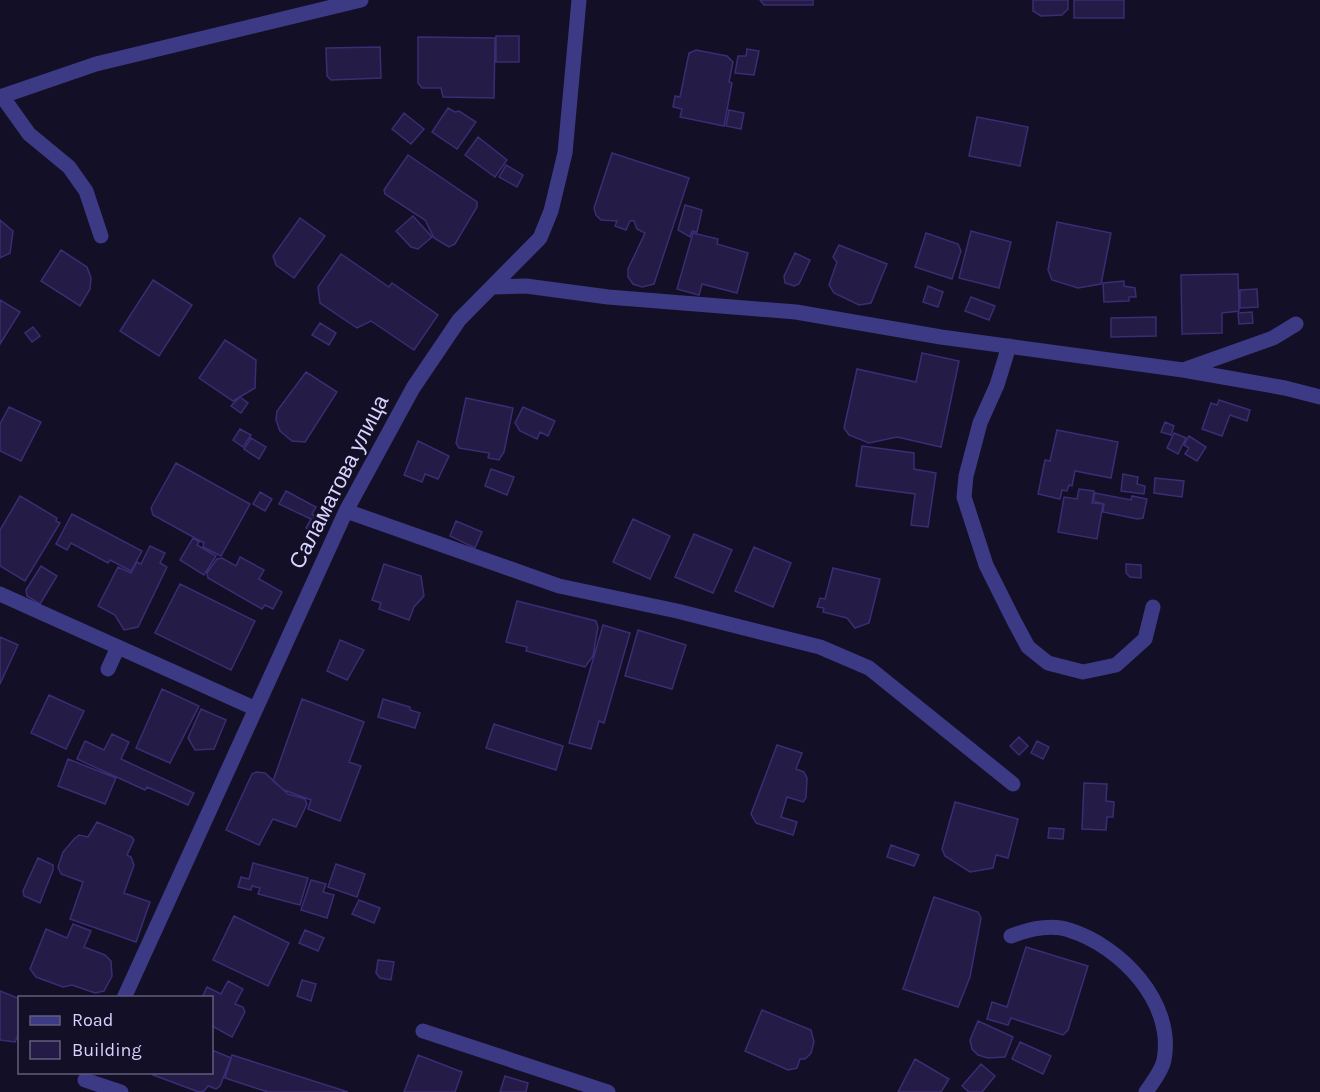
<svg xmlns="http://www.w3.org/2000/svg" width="1320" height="1092" viewBox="0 0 1320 1092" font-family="Karla,sans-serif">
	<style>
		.building { fill: #241b47; stroke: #3b2d73; stroke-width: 1.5 }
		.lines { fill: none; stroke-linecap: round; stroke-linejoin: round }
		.street { stroke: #3d3a85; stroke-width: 15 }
		.labels { text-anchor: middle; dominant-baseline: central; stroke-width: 4.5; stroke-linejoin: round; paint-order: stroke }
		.street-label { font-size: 22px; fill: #d9d4ff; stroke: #130f26 }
	</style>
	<rect width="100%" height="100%" fill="#130f26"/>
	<!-- building -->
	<path class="building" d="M760,0H813V5H764Z
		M1033,0H1068V9L1062,15L1041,16L1033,11Z
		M1074,0H1124V18H1074Z
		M496,36H519V62H496Z
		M418,37L495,38L494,98L443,97L441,88H422L418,83Z
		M380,47L381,78L331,80L327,76L326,48Z
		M747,49L759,51L754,75L735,73L738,56H746Z
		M696,50L727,56L733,62L729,82L732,83L724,126L680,117L682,109L673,107L675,96L680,97L689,53Z
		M448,108L455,112L459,111L476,122L457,149L432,132Z
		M729,110L744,113L741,129L726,126Z
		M404,113L424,129L411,144L392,129Z
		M977,117L1028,127L1020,166L969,156Z
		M478,137L507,160L495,177L465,155Z
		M612,153L689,178L654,284L642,287L633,284L628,277V269L645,233L637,229L634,221H630L626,230L615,226L617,221L601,220L596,215L594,208Z
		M408,155L477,202V207L455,244L449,247L434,238L425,220L385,194L384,190Z
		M506,165L523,175L517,187L499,177Z
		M685,205L702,210L697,232L692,231L690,237L678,230Z
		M413,216L432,237L418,249L411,247L396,231Z
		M300,218L325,236L294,278L276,265L273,256Z
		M0,220L13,231L10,253L0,258Z
		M1057,222L1111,233L1101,284L1078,288L1052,280L1048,270Z
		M971,231L1011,242L999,288L959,278Z
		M693,233L718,239L717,244L748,253L737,293L702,284L699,295L677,289Z
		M926,233L958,244L961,251L952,279L915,267Z
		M839,245L887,264L871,303L859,305L834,293L829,285L837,262L833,257Z
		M61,250L87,267L91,278L90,289L80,306L41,281Z
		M795,253L810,260L799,284L794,286L785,283L784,276Z
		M341,254L389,287L392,283L438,315L414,350L371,321L357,328L320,303L318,287Z
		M1238,274L1239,311L1222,313V333L1182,334L1181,275Z
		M153,280L192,305L159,356L120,331Z
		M1124,281V286L1135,288L1136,297H1129V301L1104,302L1103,283Z
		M928,286L943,292L938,307L923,302Z
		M1257,289L1258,307L1240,308V290Z
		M971,297L995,306L989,320L965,311Z
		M0,300L20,312L0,344Z
		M1252,312L1253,323L1239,324L1238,313Z
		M1156,317V336L1111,337V318Z
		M320,323L336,333L329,345L312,335Z
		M33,327L40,336L32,342L25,333Z
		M225,340L256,360L255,388L233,401L199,378Z
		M922,353L959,361L941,447L897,437L869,443L849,435L844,428L857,369L916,382Z
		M306,372L337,392L305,442L292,441L280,431L276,420L277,411Z
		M240,397L248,403L241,413L231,406Z
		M466,398L513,408L504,452L499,460L488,458L489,453L459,448L456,443Z
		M1219,400L1250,410L1247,421L1230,415L1222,436L1202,429L1211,403L1217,405Z
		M9,407L41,422L21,461L0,451V424Z
		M523,407L555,421L548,436L540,432L537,439L520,431L515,423Z
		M1165,422L1174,426L1171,435L1161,432Z
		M240,429L251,435L243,447L233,440Z
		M1057,430L1118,442L1111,478L1075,471L1072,486L1069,485L1067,491L1062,490L1060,499L1038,494L1045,460L1050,461Z
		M1174,433L1186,438L1178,454L1167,448Z
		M1189,436L1206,447L1197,461L1185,454L1189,448L1184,445Z
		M251,438L266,447L259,459L244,449Z
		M418,441L449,456L438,479L425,474L422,482L404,475Z
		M862,446L914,453V469L936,473L928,527L911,525L915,494L856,486Z
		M176,463L250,504L221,556L203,547L204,543L153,515L151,508Z
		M491,469L514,477L507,495L485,486Z
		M1123,474L1138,477L1137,484L1145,486L1144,494L1121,491Z
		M1155,478L1184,481L1182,497L1154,493Z
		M1079,489L1094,491L1092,503L1103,504L1097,539L1058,532L1064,497L1077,499Z
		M286,491L316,507L312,514L319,518L312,531L306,528L311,519L279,504Z
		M260,492L272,499L265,511L253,504Z
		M1095,493L1131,500L1132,496L1147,499L1143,518L1137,519L1103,512L1104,504L1093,501Z
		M20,496L57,518L56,521L60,523L25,581L0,566V530Z
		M72,514L142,551L131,571L110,560L108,563L71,543L67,550L56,544Z
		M633,519L670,536L650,579L613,562Z
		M456,521L482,532L475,548L450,536Z
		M694,534L732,550L713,593L675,577Z
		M193,538L199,542L197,545L216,556L204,575L180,560Z
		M150,546L165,553L160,563L167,567L138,627L124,630L115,615L98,606L118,567L131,573L137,562L141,564Z
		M754,547L791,563L773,607L735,591Z
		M240,557L264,570L259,579L282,592L273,609L265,605L262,609L208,578L207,573L217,559L222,558L236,566Z
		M384,564L421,576L424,596L414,607L409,620L379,609L381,603L372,600Z
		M1126,564L1141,565V578L1130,577L1126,573Z
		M41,566L57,576L40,604L27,596L26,590Z
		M833,568L880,579L869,623L855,628L847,618L823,612L824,608L817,607L820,598L825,599Z
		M180,584L255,621L231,670L155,633Z
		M517,601L596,621L598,627L593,656L585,667L526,651L527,647L506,642Z
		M603,625L630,633L604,723L599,721L591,749L569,743Z
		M638,630L686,645L672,689L625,676Z
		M0,637L18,645L0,684Z
		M340,640L364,650L347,680L327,671Z
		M162,689L199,706L170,763L136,748Z
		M49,695L84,711L66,749L31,733Z
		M302,699L364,722L349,762L361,766L340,821L308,809L311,800L284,790L273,781Z
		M383,699L410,707V710L420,713L415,728L378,717Z
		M201,709L226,720L214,749L195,750L188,738Z
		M494,724L563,746L556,770L486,748Z
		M112,734L129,742L121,759L194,793L188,805L147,787L145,790L77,759L85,741L104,750Z
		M1019,737L1028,746L1019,755L1010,746Z
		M1037,741L1049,747L1043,759L1031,753Z
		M777,745L802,753L796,769L804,772L807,778L806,798L803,802L787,797L781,817L797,822L793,835L756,823L751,814Z
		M68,759L116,778L105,804L58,786Z
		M256,772L265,773L288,794L305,799L307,804L296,827L273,819L259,845L226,830L252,774Z
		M1084,783L1107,784L1106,801L1114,802L1113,817H1107L1106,830L1082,829Z
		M955,802L1018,819L1008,858L996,855L993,868L970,872L945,856L942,849Z
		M97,822L132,837L134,840L127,855L131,857L134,865L124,893L150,902L136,942L70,919L83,882L61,874L58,867L63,852L74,839L79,835L88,837Z
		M1049,828L1064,829L1063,839L1048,838Z
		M891,845L919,855L914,866L887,857Z
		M38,858L53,865V870L40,903L24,896L23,891Z
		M253,863L308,878L300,905L258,894L260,888L252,886L251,890L238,887L241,877L249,879Z
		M336,864L365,874L357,897L328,887Z
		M311,880L326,884L323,892L334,895L327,918L301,910Z
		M934,897L978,912L981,918L970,977L958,1007L903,989Z
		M359,900L380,908L374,923L352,914Z
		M234,916L289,943L268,986L213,960Z
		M73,924L91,931L84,947L105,955L111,961L112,976L104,991L95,993L72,985L63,987L36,977L30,969L46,929L67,938Z
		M305,930L324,938L318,951L299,943Z
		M1026,947L1088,966L1068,1030L1063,1035L1011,1018L1008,1025L987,1019L992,1002L1007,1007Z
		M378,960L394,962L391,980L380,978L376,973Z
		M302,980L316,984L311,1001L297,996Z
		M228,981L243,989L235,1004L243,1007L245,1012L232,1037L212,1026V998H202L207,987L221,994Z
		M0,991L20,999V1031L15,1042L0,1040Z
		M762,1010L811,1030L814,1042L811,1053L805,1059H800L797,1068L788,1070L745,1051Z
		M978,1021L1013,1037L1005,1057L988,1058L978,1055L972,1049L970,1040Z
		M1020,1042L1051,1056L1043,1074L1012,1059Z
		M212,1050L231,1058L220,1086L216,1089L208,1086L204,1091L199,1092L153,1075L154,1072H212Z
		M232,1055L348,1092H268L225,1078Z
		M418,1055L462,1072L455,1092H404Z
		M915,1059L949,1079L941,1092H898Z
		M981,1064L995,1076L982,1092H969L962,1086Z
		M505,1076L528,1083L526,1092H500Z"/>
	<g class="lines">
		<!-- street -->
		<path class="street" d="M2,96L29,134L69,167L86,191L101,236
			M0,97L96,64L361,0
			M493,287L526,286L608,297L796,312L941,337L1183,370L1285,388L1320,397
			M1009,346L997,385L980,423L966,476L964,497L986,565L1013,619L1028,647L1048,663L1083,672L1116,665L1145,639L1153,607
			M1183,370L1273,338L1296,324
			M346,511L559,586L677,611L820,647L869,668L1013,784
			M0,594L256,709
			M108,669L118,647
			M1011,936C1029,929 1051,924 1069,930C1121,946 1175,1003 1164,1060C1162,1071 1152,1083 1146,1092
			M124,998L346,511L413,388L459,320L540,238L551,211L565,153L579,0
			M423,1031L608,1092
			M85,1080L121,1092"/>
	</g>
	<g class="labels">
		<!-- street labels -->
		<g class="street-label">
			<text transform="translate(339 482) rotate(-63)">Саламатова улица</text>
		</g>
	</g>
	<!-- legend -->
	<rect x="18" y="996" width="195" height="78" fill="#130f26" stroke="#625e7d" stroke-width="1.5"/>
	<rect x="30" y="1016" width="30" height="9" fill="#3d3a85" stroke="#625e7d" stroke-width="1.5"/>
	<text x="72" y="1026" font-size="18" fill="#d9d4ff">Road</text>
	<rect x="30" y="1041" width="30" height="18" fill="#241b47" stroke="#625e7d" stroke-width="1.5"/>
	<text x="72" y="1056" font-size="18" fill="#d9d4ff">Building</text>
</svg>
